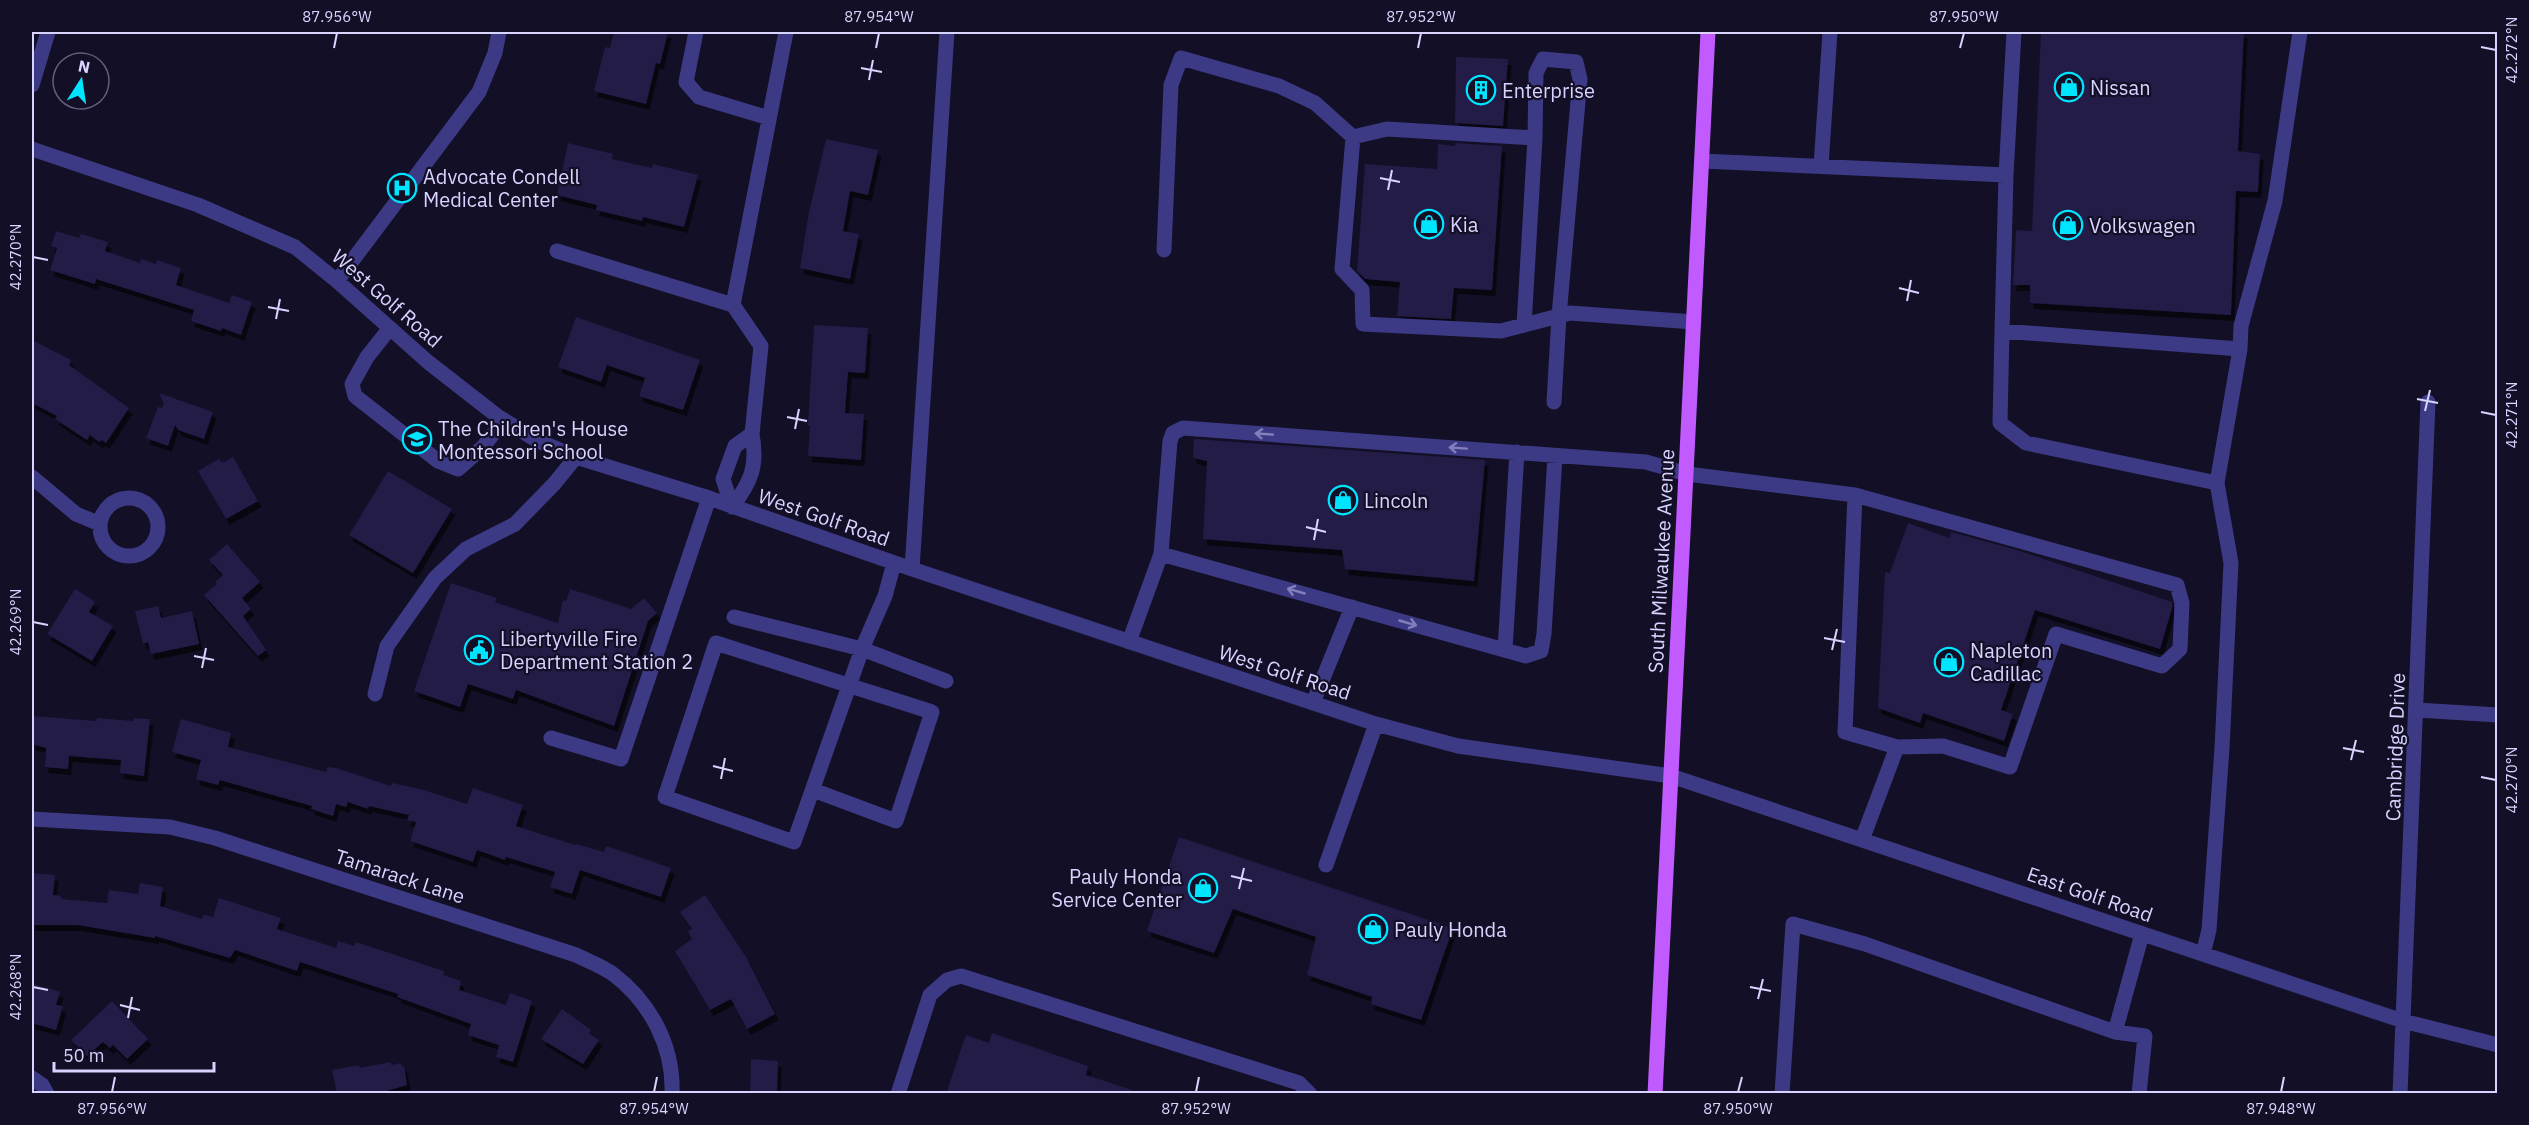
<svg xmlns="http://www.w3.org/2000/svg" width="2529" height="1125" viewBox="0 0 2529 1125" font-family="'IBM Plex Sans',sans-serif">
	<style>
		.building { fill: #241b47; filter: url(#shadow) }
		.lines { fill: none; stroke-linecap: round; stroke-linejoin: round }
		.minor { stroke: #3d3a85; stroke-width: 15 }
		.major { stroke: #c25bff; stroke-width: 15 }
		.oneway { stroke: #837fbc }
		.ticks { fill: none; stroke: #d9d4ff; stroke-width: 2 }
		.labels { text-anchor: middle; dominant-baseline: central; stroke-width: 4.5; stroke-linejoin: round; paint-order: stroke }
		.poi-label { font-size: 20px; fill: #d9d4ff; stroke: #130f26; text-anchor: start }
		.street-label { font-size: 20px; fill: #d9d4ff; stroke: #130f26 }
		.neatline { fill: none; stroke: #d9d4ff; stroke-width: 2 }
		.ticks-label { font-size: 15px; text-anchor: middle; fill: #d9d4ff }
	</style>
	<defs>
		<filter id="shadow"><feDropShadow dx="3.5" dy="6" stdDeviation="0" flood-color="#0009"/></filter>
	</defs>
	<rect width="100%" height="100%" fill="#130f26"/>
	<!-- building -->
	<path class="building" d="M614,32H668L660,64L656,63L646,104L594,91L605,47L610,48Z
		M2041,32H2244L2238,151L2260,154L2258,192L2236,191L2231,315L2030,303V285H2013L2016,230L2032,231Z
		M1456,57L1508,59L1503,126L1455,123Z
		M826,139L878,150L868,195L850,191L843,231L859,234L850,279L800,268L808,217Z
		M568,143L613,154L612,159L652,168L653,164L698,175L684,227L643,217L642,221L596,210L597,205L557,195Z
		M1455,143L1502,146L1492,290L1454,288L1451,319L1397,316L1400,282L1365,279L1357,271L1365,164L1437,169L1438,144L1455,146Z
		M56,231L79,238L81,234L108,242L105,251L140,263L141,259L156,264L157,260L181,268L176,285L229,303L232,295L252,302L241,335L222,328L221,331L191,321L194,310L96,279L95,284L50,270L57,248L51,246Z
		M576,317L700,360L683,410L639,396L645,378L607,365L601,382L558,367Z
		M814,325L868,328L865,373L848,372L845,413L864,414L861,460L808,456L810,426L808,425Z
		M32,340L71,360L69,365L129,408L106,443L102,440L99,442L90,435L87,440L55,419L57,416L32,403Z
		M159,393L213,412L204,439L178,430L175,425L168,446L146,438L158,407L162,408L164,403Z
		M1194,439L1485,460L1474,581L1345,569L1342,550L1203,539L1207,461L1193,458Z
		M233,457L258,501L226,519L198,471L219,459L222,463Z
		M388,471L452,509L413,573L349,535Z
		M1908,523L1949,538L1951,532L2017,550L2172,602V608L2160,649L2035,610L2001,710L2013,714L2004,741L1923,713L1920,723L1878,708L1885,572L1890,573Z
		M227,544L260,582L242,598L251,609L243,616L266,650L258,656L204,595L217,584L215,582L223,575L209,560Z
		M451,583L497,598L495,602L558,623L563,600L566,601L570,589L631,609L644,598L657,613L648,621L614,726L516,690L513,699L468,684L460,707L414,691Z
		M75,589L95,602L89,612L113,626L92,661L47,634Z
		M158,606L161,618L192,611L199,644L151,654L148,642L143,644L135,611Z
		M32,716L96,721L97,718L133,721L134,718L150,719L144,776L120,773L121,760L69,756L68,769L45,767L46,748L32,744Z
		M181,719L231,733L228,747L326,772L328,767L336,768L391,786L392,783L424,790L467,804L473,788L523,805L516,826L575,845L576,844L604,852L606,846L671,868L661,897L580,870L572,894L550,887L555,872L506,857L505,860L477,850L473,862L410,841L416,822L407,820L409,815L369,806L368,809L348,802L346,807L336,804L333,816L311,809L312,806L220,780L218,785L196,779L201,760L172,752Z
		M1179,837L1453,928L1421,1020L1371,1004L1372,997L1307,975L1316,937L1233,909L1214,953L1147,931Z
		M32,873L55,875L53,895L61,896V899L107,903L109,890L138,894L140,883L163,887L160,906L202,919L204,915L213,917L219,898L281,918L277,929L336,948L338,941L354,946L356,942L444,971L443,975L461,981L459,990L506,1005L510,993L532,1001L513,1062L496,1057L499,1045L468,1035L471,1024L397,997L398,994L300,962L297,971L235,950L230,958L155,936V938L78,925H32Z
		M705,895L746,957L775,1014L747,1029L731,999L710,1010L675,951L692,939L688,931L692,929L680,912Z
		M34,984L60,992L56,1005L63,1006L56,1030L32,1023V985Z
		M112,1001L148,1039L127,1059L113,1045L110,1048L103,1042L87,1056L71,1040Z
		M562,1009L591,1030L589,1033L599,1040L583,1064L541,1039Z
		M992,1033L1088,1066L1086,1075L1132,1090V1094H946L966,1035L989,1043Z
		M751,1059L778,1061L777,1094H750Z
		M391,1062V1065L401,1063L402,1067L404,1066L407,1085L376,1094H337L332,1070L359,1065L360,1068Z"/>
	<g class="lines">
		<!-- minor -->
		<path class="minor" d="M696,32L686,82L699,97L769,118
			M2014,32L2006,175L2002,331L2240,349
			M32,85L48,32
			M1353,137L1387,129L1535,138L1524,325
			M1535,138L1536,73L1543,59L1576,62L1580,79L1559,316L1554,402
			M32,149L198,205L295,247L337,281L428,362L496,415L536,440L576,457L709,498L912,569L1376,724L1458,746L1671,776L2403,1021L2498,1045
			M1702,161L2006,175
			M1821,166L1830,32
			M1164,250L1171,85L1181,58L1279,86L1315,103L1353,137L1342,269L1362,290L1363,324L1501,331L1570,313L1694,322
			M557,251L733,305
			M337,281L479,92L495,53L499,32
			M390,328L367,357L352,384L355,396L438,461L458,469L483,447L504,420
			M2002,331L2000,423L2026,443L2217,483
			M752,434L761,346L733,305L786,32
			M752,434C758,466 751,482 732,507L723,479L735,446Z
			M32,477L76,514L100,524
			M1855,495L1845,732L1897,747L1862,840
			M100 527a29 29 0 1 1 58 0a29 29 0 1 1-58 0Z
			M1161,554L1526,656L1541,651L1544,634L1555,456
			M912,569L947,32
			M734,617L862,649L885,596L894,563
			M1129,642L1161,554L1170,441L1173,433L1183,428L1646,462L1687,474L1855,495L2177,585L2182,603L2180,649L2162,666L2056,634L2010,767L1943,746L1897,747
			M1505,650L1517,452
			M375,694L387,646L435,578L466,549L515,524L554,484L576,457
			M1313,703L1352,607
			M2417,710L2498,715
			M551,738L621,759L709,498
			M813,790L896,821L932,712L716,643L665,797L794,842C817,778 839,713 862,649L946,681
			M32,819L170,827L215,838L576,955C588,961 602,966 613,974C650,1002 674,1046 672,1094
			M1326,865L1376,724
			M2203,954L2209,930L2222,748L2231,563L2217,483L2240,349L2241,326L2275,201L2300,32
			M2115,1032L2142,934
			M32,1078L42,1085L47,1094
			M898,1094L930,995L947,980L961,976L1299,1083L1310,1094
			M1782,1094L1793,924L1865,944L2115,1032L2145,1036L2139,1094
			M2400,1094L2428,402"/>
		<!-- major -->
		<path class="major" d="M1655,1094L1708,32"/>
	</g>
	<!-- one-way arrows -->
	<defs><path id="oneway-shaft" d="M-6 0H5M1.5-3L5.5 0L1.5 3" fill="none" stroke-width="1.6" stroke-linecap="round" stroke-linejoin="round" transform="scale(1.5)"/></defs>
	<g class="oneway">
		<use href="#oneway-shaft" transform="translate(1264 434) rotate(-176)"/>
		<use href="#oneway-shaft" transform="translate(1458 448) rotate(-176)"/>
		<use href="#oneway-shaft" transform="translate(1296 591) rotate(-164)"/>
		<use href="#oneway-shaft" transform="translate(1408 623) rotate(16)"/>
	</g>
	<!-- ticks -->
	<path class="ticks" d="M2481,47L2496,50M334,48L337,33M876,48L879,33M1418,48L1421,33M1960,48L1964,33M861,68L882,72M869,80L873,60M1380,178L1400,182M1388,190L1392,170M33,257L48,260M1899,288L1919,293M1907,301L1911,280M268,307L289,311M276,319L280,299M2417,399L2438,403M2425,411L2430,390M2481,412L2496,415M787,417L807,421M795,429L799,409M1306,527L1326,532M1314,540L1318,519M33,622L48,625M1824,638L1845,642M1832,650L1837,629M194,656L214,660M202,668L206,648M2343,748L2364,752M2351,760L2356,740M713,766L733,771M2481,777L2496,780M721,779L725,758M1231,876L1252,881M1239,889L1244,868M33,987L48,990M1750,987L1771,991M1758,999L1763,979M120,1005L140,1010M128,1018L132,997M112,1092L115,1077M654,1092L657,1077M1196,1092L1199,1077M1738,1092L1742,1077M2281,1092L2284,1077"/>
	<!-- icons -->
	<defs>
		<g id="shop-ring" transform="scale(1.5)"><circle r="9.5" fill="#130f26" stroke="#00e5ff" stroke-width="1.5"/><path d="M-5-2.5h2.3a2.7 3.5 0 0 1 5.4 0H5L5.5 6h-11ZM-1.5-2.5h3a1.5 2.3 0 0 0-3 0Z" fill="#00e5ff"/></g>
		<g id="building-ring" transform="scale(1.5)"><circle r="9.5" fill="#130f26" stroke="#00e5ff" stroke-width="1.5"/><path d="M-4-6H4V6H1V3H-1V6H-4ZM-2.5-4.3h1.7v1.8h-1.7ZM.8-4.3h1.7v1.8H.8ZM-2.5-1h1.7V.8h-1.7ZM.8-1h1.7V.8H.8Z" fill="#00e5ff"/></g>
		<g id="hospital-ring" transform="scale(1.5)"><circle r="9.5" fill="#130f26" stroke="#00e5ff" stroke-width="1.5"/><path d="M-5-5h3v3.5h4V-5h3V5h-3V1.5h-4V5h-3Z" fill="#00e5ff"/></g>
		<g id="school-ring" transform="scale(1.5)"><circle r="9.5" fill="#130f26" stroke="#00e5ff" stroke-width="1.5"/><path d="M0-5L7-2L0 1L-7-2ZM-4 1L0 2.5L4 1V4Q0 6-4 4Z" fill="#00e5ff"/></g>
		<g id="civic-ring" transform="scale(1.5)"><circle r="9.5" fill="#130f26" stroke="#00e5ff" stroke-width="1.5"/><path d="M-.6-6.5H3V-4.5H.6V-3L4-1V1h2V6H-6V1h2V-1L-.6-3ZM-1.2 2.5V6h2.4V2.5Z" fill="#00e5ff"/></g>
	</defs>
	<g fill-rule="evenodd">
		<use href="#shop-ring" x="2069" y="87"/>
		<use href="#building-ring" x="1481" y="90"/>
		<use href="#hospital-ring" x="402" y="188"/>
		<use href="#shop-ring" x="1429" y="224"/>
		<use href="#shop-ring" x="2068" y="225"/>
		<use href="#school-ring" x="417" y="439"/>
		<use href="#shop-ring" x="1343" y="500"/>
		<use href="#civic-ring" x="479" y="650"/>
		<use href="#shop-ring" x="1949" y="662"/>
		<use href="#shop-ring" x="1203" y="888"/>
		<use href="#shop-ring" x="1373" y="929"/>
	</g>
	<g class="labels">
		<!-- poi labels -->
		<g class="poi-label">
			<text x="2090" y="87">Nissan</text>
			<text x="1502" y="90">Enterprise</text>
			<text x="423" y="176">Advocate Condell<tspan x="423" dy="23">Medical Center</tspan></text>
			<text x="1450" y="224">Kia</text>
			<text x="2089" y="225">Volkswagen</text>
			<text x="438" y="428">The Children's House<tspan x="438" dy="23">Montessori School</tspan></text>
			<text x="1364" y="500">Lincoln</text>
			<text x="500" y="638">Libertyville Fire<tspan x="500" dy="23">Department Station 2</tspan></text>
			<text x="1970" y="650">Napleton<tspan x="1970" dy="23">Cadillac</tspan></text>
			<text x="1182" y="876" text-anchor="end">Pauly Honda<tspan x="1182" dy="23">Service Center</tspan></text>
			<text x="1394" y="929">Pauly Honda</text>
		</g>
		<!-- street labels -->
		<g class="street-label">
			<text transform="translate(387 298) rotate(41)">West Golf Road</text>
			<text transform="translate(824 517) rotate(19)">West Golf Road</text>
			<text transform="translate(1661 561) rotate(-87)">South Milwaukee Avenue</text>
			<text transform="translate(1285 672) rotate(18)">West Golf Road</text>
			<text transform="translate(2395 747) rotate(-88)">Cambridge Drive</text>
			<text transform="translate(400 876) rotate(18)">Tamarack Lane</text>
			<text transform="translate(2090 894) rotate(19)">East Golf Road</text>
		</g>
	</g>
	<!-- border -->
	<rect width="2529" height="1125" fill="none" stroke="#130f26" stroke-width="66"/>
	<!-- north arrow -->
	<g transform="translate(81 81) rotate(12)"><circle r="28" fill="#130f26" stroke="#625e7d" stroke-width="1.5"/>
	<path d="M0-4.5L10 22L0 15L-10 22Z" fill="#00e5ff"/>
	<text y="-9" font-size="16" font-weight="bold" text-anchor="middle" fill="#d9d4ff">N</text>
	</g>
	<!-- scale -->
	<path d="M54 1062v9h160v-9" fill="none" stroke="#d9d4ff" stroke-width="3"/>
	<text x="63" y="1062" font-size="18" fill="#d9d4ff" stroke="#130f26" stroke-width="4.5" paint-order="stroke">50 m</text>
	<rect x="33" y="33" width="2463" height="1059" class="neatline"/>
	<g class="ticks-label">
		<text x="337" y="22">87.956°W</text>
		<text x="879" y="22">87.954°W</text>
		<text x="1421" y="22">87.952°W</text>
		<text x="1964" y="22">87.950°W</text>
		<text transform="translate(2512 50) rotate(-90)" y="5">42.272°N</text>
		<text transform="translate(16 257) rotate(-90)" y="5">42.270°N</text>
		<text transform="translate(2512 415) rotate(-90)" y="5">42.271°N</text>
		<text transform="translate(16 622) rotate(-90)" y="5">42.269°N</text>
		<text transform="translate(2512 780) rotate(-90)" y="5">42.270°N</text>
		<text transform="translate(16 987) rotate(-90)" y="5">42.268°N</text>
		<text x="112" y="1114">87.956°W</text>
		<text x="654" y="1114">87.954°W</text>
		<text x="1196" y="1114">87.952°W</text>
		<text x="1738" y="1114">87.950°W</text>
		<text x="2281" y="1114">87.948°W</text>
	</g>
</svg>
